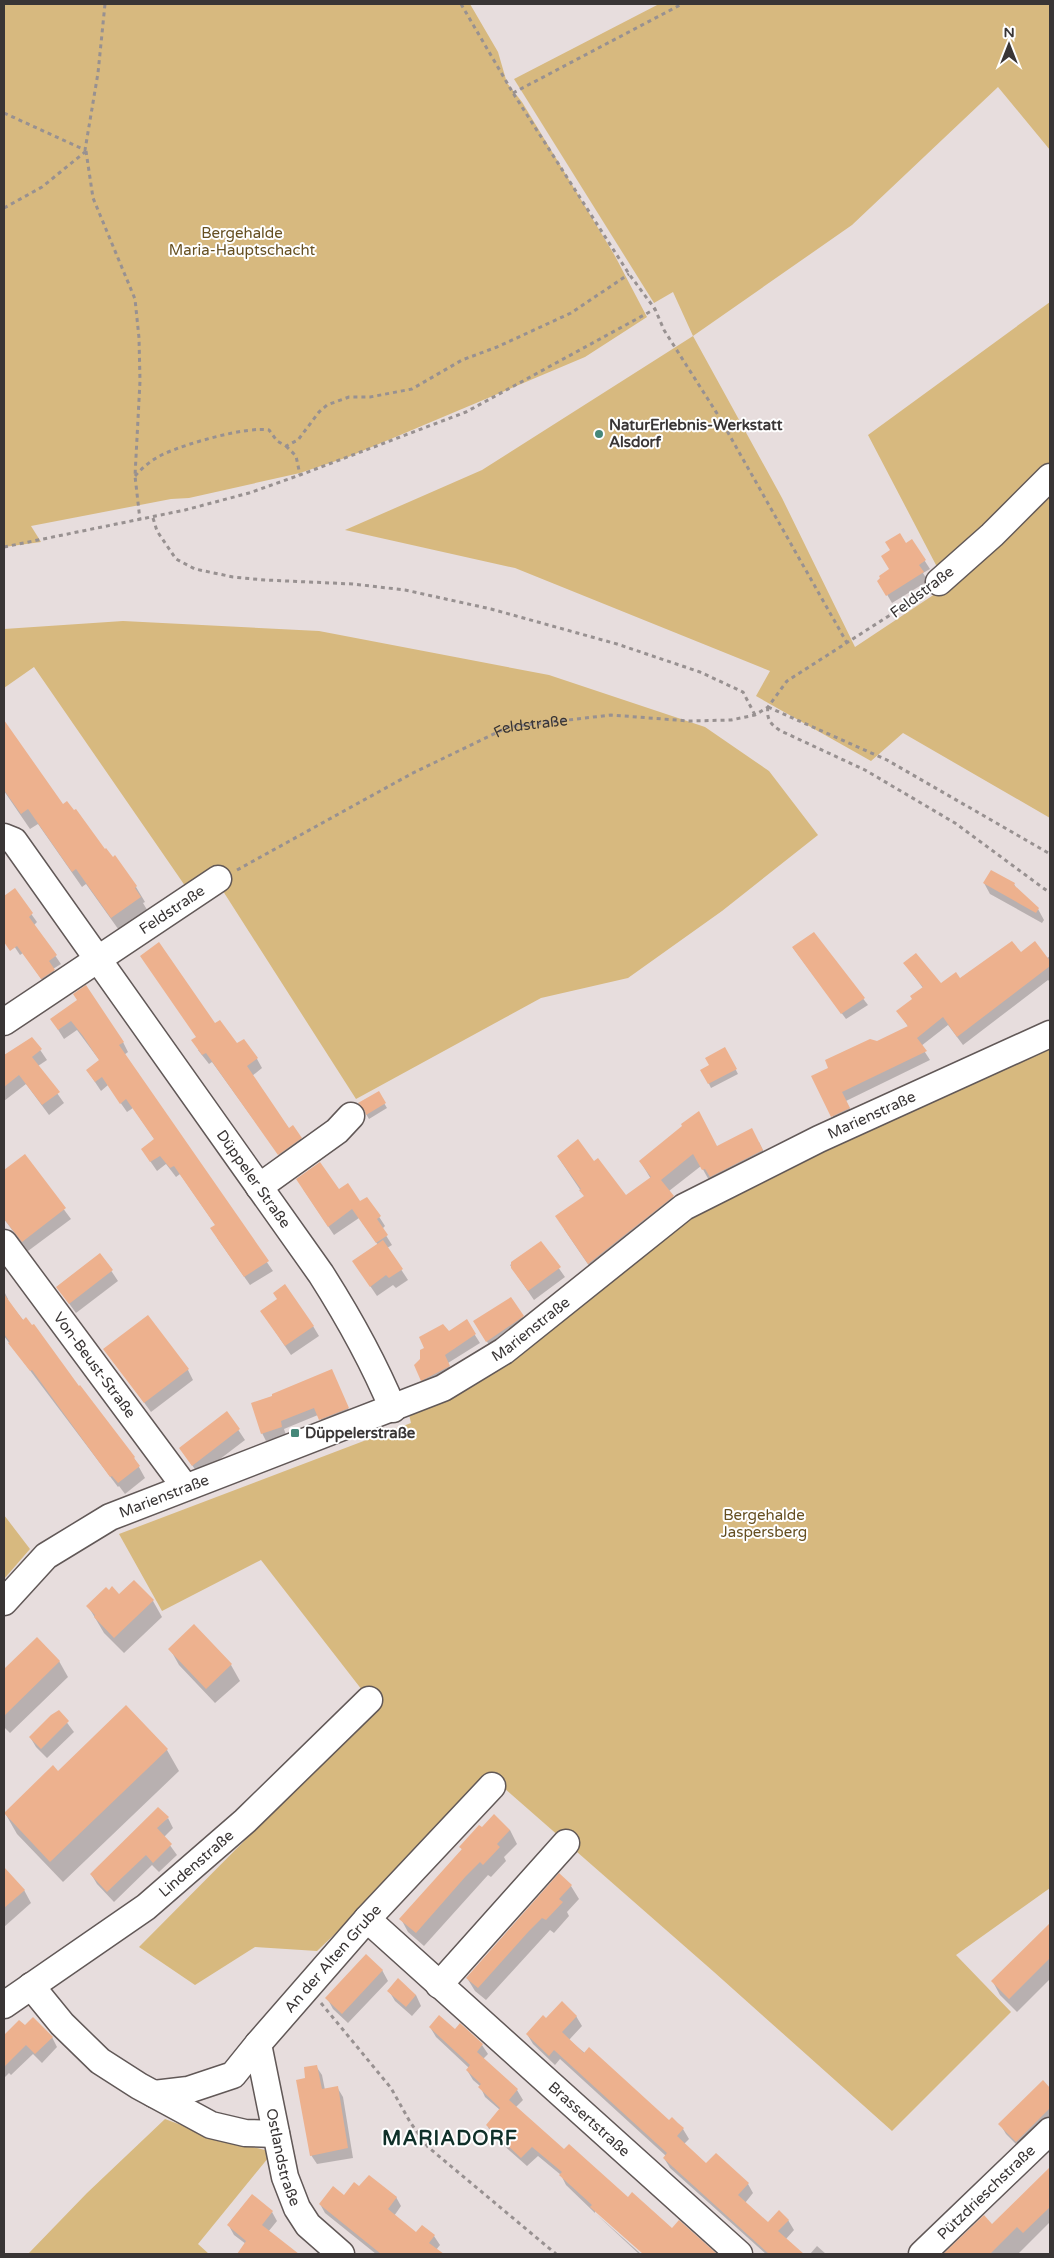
<svg xmlns="http://www.w3.org/2000/svg" width="1054" height="2258" viewBox="0 0 1054 2258" font-family="'Varela Round',sans-serif">
	<style>
		.green { fill: #d7b97f }
		.shadow { fill: #0003 }
		.building { fill: #edb18e }
		.lines { fill: none; stroke-linecap: round; stroke-linejoin: round }
		.minor-casing { stroke: #615857; stroke-width: 29 }
		.path { stroke: #989191; stroke-width: 3; stroke-dasharray: 4 4; stroke-linecap: butt }
		.minor { stroke: #fff; stroke-width: 26 }
		.poi-dot { fill: #458779; stroke: #fff; stroke-width: 2 }
		.labels { text-anchor: middle; dominant-baseline: central; stroke-width: 4; stroke-linejoin: round; paint-order: stroke }
		.park-label { font-size: 15px; fill: #654f21; stroke: #fff }
		.poi-label { font-size: 15px; font-weight: bold; fill: #393535; stroke: #fff; text-anchor: start }
		.street-label { font-size: 15px; fill: #393535; stroke: #fff }
		.district-label { font-size: 20px; font-weight: bold; letter-spacing: 1px; fill: #103029; stroke: #fff }
	</style>
	<rect width="100%" height="100%" fill="#e7dddd"/>
	<!-- green -->
	<path class="green" d="M4,4H470L498,52L507,83L522,102L615,256L647,317L585,357L348,457L300,473L189,498L171,499L31,526L41,542L4,547Z
		M659,4H1050V150L998,87L852,225L693,336L782,498L855,647L947,586L868,435L1050,302V818L903,733L871,761L756,696L770,671L515,568L345,530L482,470L693,336L673,292L654,303L514,79Z
		M123,621L319,631L549,675L705,727L769,771L818,835L722,911L628,978L541,998L356,1099L214,877L190,893L34,667L4,688V629Z
		M1050,1043V1888L956,1955L1011,2012L892,2131L714,1972L496,1781L317,1951L255,1947L195,1985L139,1947L376,1708L261,1560L162,1611L119,1534L411,1423L409,1414L455,1395L510,1361L692,1214Z
		M4,1515L30,1549L4,1579Z
		M165,2119L216,2138L273,2152L198,2244L209,2254H28L87,2193Z"/>
	<!-- shadow -->
	<path class="shadow" d="M912,541L930,569L923,573L928,581L892,603L879,581L891,570L906,545Z
		M11,733L63,806L136,887L145,902L143,903L149,913L121,933L86,884L82,887L38,824L30,829L4,791V738Z
		M984,883L1014,884L1017,890L1038,909L1044,920L1042,923L990,894Z
		M14,890L37,922L34,925L61,964L53,969L59,979L47,987L23,953L20,955L12,943V930L4,919V894L6,896Z
		M814,934L868,1005L846,1019L793,948Z
		M1020,954L1047,958L1050,956V982L1048,980L963,1045L948,1025L921,1046L930,1060L846,1101L854,1117L837,1125L813,1077L877,1042L909,1028L898,1011L913,1000L923,988L905,964L941,985L960,980Z
		M78,1001L123,1042L128,1052L124,1055L273,1271L250,1285L217,1238L216,1226L180,1174L176,1177L166,1164L157,1171L148,1158L155,1140L133,1108L127,1112L108,1085L101,1091L87,1070L100,1061L77,1030L64,1039L57,1028Z
		M32,1038L47,1060L38,1066L64,1103L49,1115L26,1084L4,1101V1057Z
		M237,1045L257,1059L262,1068L252,1076L289,1129L301,1138L307,1148L285,1163L212,1062L209,1064L198,1050Z
		M725,1049L738,1074L711,1088L702,1070L711,1065Z
		M378,1093L387,1108L369,1119L360,1104Z
		M759,1142L769,1163L710,1182L701,1166L669,1191L680,1209L596,1276L564,1229L585,1197L558,1157L594,1162L626,1196L651,1179L640,1161Z
		M24,1156L71,1219L28,1251L4,1219V1172Z
		M303,1189L339,1191L360,1203L367,1198L385,1226L382,1229L392,1245L387,1248L408,1280L396,1288L393,1285L377,1296L360,1271L378,1245L359,1218L334,1235Z
		M541,1243L565,1277L534,1300L510,1265Z
		M100,1254L118,1281L76,1313L57,1287Z
		M4,1291L8,1299L7,1300L78,1388L80,1387L134,1458L145,1478L125,1494L119,1486L118,1487L4,1336Z
		M278,1300L313,1326L319,1336L291,1355L268,1321Z
		M523,1317L528,1325L492,1349L479,1330Z
		M466,1321L480,1343L448,1363L453,1375L427,1388L422,1380V1359L426,1349Z
		M105,1349L188,1370L193,1380L151,1412Z
		M332,1371L352,1417L325,1427L318,1415L284,1429L286,1435L266,1441L262,1433L274,1397Z
		M227,1413L245,1440L199,1475L180,1448Z
		M119,1595L153,1601L162,1617L124,1653L104,1633L88,1606Z
		M37,1639L59,1661L68,1677L10,1733L4,1727V1671Z
		M170,1649L231,1665L240,1681L215,1703L179,1665Z
		M126,1707L167,1750L179,1771L63,1882L17,1834L5,1813L58,1773Z
		M59,1712L74,1732L47,1758L36,1747L30,1737Z
		M168,1818L173,1828L164,1837L177,1855L159,1872L152,1865L114,1902L97,1884L91,1874Z
		M482,1829L510,1830L517,1844L504,1857L506,1861L491,1877L488,1875L424,1946L408,1932L401,1919L462,1850L461,1847Z
		M4,1869L24,1890L31,1903L4,1927Z
		M559,1875L571,1886L579,1899L567,1912L569,1916L554,1933L550,1930L486,2000L475,1991L467,1978Z
		M1050,1925V1979L1017,2012L1000,1995L993,1982Z
		M382,1970L388,1981L348,2023L333,2009L327,1998Z
		M389,1991L416,1995L421,2006L412,2016L395,2001Z
		M576,2016L582,2026L569,2040L669,2122L683,2129L689,2139L684,2144L706,2164L748,2184L753,2193L745,2203L768,2224L788,2220L794,2230L786,2239L802,2254H766L670,2168L664,2158L666,2156L560,2059L555,2065L533,2044L527,2034L546,2020Z
		M19,2021L25,2027L52,2037L57,2047L42,2063L33,2054L11,2075L9,2073L4,2078V2036Z
		M460,2025L482,2045L488,2054L483,2059L517,2090L523,2100L516,2107L565,2151L628,2199L672,2230L679,2222L715,2254H645L595,2210V2213L566,2185L561,2175L538,2156L527,2166L492,2135L487,2125L500,2110L485,2097L480,2086L473,2080L467,2070L469,2068L436,2037L430,2027L455,2030Z
		M316,2066L322,2075L325,2090L337,2087L343,2097L353,2158L317,2164L311,2155L307,2079Z
		M1043,2082L1050,2089V2124L1023,2151L1006,2134L1000,2124Z
		M1050,2169V2222L1018,2254H945L984,2217L992,2226Z
		M359,2188L396,2197L401,2206L394,2216L417,2234L423,2227L434,2236L440,2245L436,2250L442,2254H376L325,2213L320,2204L344,2197Z
		M272,2212L277,2221L268,2232L296,2254H238L246,2244L234,2235L229,2226Z
		M595,2213L641,2254H639Z
		M817,2246L826,2254H810Z"/>
	<!-- building -->
	<path class="building" d="M900,533L906,543L912,539L926,560L919,565L924,572L886,596L877,581L880,578L879,576L889,569L881,556L890,550L885,542Z
		M4,720L63,804L67,801L74,810L76,809L105,849L106,848L113,857L115,855L137,886L135,888L141,897L111,918L76,869L72,872L28,809L21,814L4,790Z
		M991,870L1015,883L1014,885L1039,908L1036,913L983,883Z
		M15,888L33,913L29,917L57,955L49,961L55,970L41,979L17,946L10,951L4,942V896Z
		M814,932L865,998L841,1014L792,947Z
		M1012,941L1021,952L1035,941L1050,961V966L957,1037L943,1017L917,1038L927,1051L842,1092L850,1108L831,1117L811,1076L828,1068L825,1060L870,1039L877,1041L908,1026L896,1011L912,999L910,996L923,987L903,963L916,953L941,983L956,972L960,978Z
		M159,942L215,1023L220,1020L237,1043L244,1039L258,1058L247,1066L289,1128L293,1125L302,1138L278,1155L206,1053L202,1055L191,1040L196,1037L140,956Z
		M86,985L124,1042L119,1045L269,1261L244,1277L210,1228L215,1225L174,1166L170,1168L160,1156L150,1162L141,1149L154,1139L126,1099L120,1104L102,1077L95,1082L86,1070L99,1060L83,1036L71,1021L58,1030L50,1019L77,1000L73,994Z
		M32,1037L42,1049L32,1057L60,1092L42,1105L19,1075L4,1087V1055Z
		M725,1047L737,1069L708,1084L700,1070L709,1065L705,1058Z
		M379,1091L386,1103L366,1115L365,1111L358,1103Z
		M699,1111L717,1146L752,1128L763,1150L710,1177L705,1169L702,1170L693,1154L661,1180L674,1196L588,1264L555,1216L584,1196L579,1190L581,1189L557,1156L578,1139L594,1161L598,1158L626,1195L651,1177L639,1161L682,1126L681,1124Z
		M25,1154L66,1208L22,1242L4,1219V1170Z
		M320,1162L339,1189L348,1183L360,1201L367,1197L381,1216L377,1219L388,1235L376,1243L352,1209L328,1227L296,1179Z
		M383,1240L403,1269L389,1278L386,1275L370,1287L352,1261Z
		M541,1241L561,1267L528,1291L511,1268V1262Z
		M100,1253L113,1270L69,1304L56,1287Z
		M285,1284L314,1326L285,1346L260,1311L277,1299L273,1293Z
		M4,1294L23,1320L26,1317L32,1325L34,1324L79,1386L80,1385L135,1457L134,1458L140,1466L118,1483L112,1476L110,1477L32,1370L30,1371L8,1343L10,1342L4,1334Z
		M511,1297L524,1316L486,1342L473,1321Z
		M148,1315L189,1369L144,1403L103,1349Z
		M467,1319L476,1334L445,1355L450,1366L421,1381L414,1365L420,1359V1350L424,1348L419,1337L443,1324L449,1331Z
		M332,1369L349,1408L319,1420L314,1408L281,1421L282,1427L261,1434L251,1403L272,1396V1394Z
		M227,1411L240,1429L192,1466L179,1448Z
		M134,1580L154,1600L114,1638L94,1617L95,1615L86,1606L106,1587L109,1590L112,1586L119,1594Z
		M194,1624L232,1664L206,1689L168,1649Z
		M37,1637L60,1661L4,1716V1669Z
		M126,1705L168,1749L50,1862L4,1813L53,1765L58,1771Z
		M59,1710L69,1721L41,1749L29,1737L51,1715Z
		M158,1807L169,1817L157,1828L172,1844L153,1863L146,1855L107,1892L90,1874Z
		M494,1814L510,1830L497,1844L500,1847L483,1865L480,1862L466,1876L416,1933L399,1919L462,1849L459,1847L479,1825L482,1827Z
		M4,1867L25,1890L4,1908Z
		M559,1873L572,1885L559,1899L563,1902L546,1920L542,1918L529,1931L478,1988L466,1978Z
		M1050,1923V1958L1009,1999L991,1981Z
		M366,1954L383,1970L342,2014L325,1998Z
		M398,1978L416,1995L406,2007L387,1991Z
		M562,2001L577,2016L562,2032L584,2053L589,2047L669,2120L672,2117L678,2123L684,2128L677,2136L706,2163L716,2153L749,2183L738,2195L768,2222L779,2210L789,2220L778,2231L804,2254H769L663,2158L667,2153L554,2050L549,2056L526,2034L543,2015L546,2018Z
		M439,2015L455,2029L460,2023L483,2044L477,2052L518,2089L509,2100L564,2149L569,2144L628,2197L632,2192L672,2228L679,2220L717,2254H643L590,2207L592,2205L559,2175L562,2172L532,2147L521,2158L486,2125L500,2108L478,2087L481,2084L466,2070L470,2065L429,2027Z
		M33,2017L53,2037L35,2054L26,2045L4,2067V2035L19,2020L25,2025Z
		M317,2065L322,2089L338,2086L348,2148L310,2156L296,2080L305,2078L304,2067Z
		M1043,2080L1050,2088V2108L1016,2142L998,2124Z
		M1050,2167V2207L1023,2233L1017,2227L990,2254H943L984,2215L992,2224Z
		M369,2175L397,2197L388,2209L416,2232L422,2225L435,2235L429,2243L444,2254H381L319,2204L333,2186L344,2195L354,2182L359,2186Z
		M252,2194L273,2211L262,2225L299,2254H237L246,2241L227,2225Z"/>
	<g class="lines">
		<!-- minor casing -->
		<g class="minor-casing">
			<g id="minor">
				<path d="M939,582L992,535L1050,477"/>
				<path id="s2" d="M4,837L14,841L321,1274C349,1318 373,1361 393,1409"/>
				<path id="s3" d="M4,1022L218,879"/>
				<path d="M259,1187L337,1131L351,1116"/>
				<path id="s4" d="M4,1243L185,1487"/>
				<path id="s5" d="M4,1602L46,1556L110,1517L443,1388L504,1351L684,1207L819,1139L1050,1034"/>
				<path id="s6" d="M367,1919L739,2254"/>
				<path d="M439,1985L566,1843"/>
				<path d="M31,1986L62,2024L100,2061L139,2086L211,2125L245,2133L276,2134"/>
				<path id="s7" d="M4,2005L146,1907L245,1821L369,1700"/>
				<path id="s8" d="M258,2044L285,2177L297,2208L308,2225L341,2254"/>
				<path id="s9" d="M154,2094L188,2090L233,2075L258,2044L367,1919L492,1786"/>
				<path id="s10" d="M922,2254L1050,2131"/>
			</g>
		</g>
		<!-- path -->
		<g class="path">
			<path d="M461,4L513,93L629,274L655,309L664,330L718,415L847,643"/>
			<path d="M513,93L682,4"/>
			<path d="M4,113L85,150L98,73L105,4"/>
			<path d="M86,151L93,198L135,299L139,338L140,381L135,476L140,520"/>
			<path d="M4,208L42,187L85,152"/>
			<path d="M286,446L296,456L300,475"/>
			<path d="M135,476C144,466 154,458 166,453C188,443 248,426 269,430L277,441L286,446L298,440L319,412L327,405L349,397H370L412,389L462,360L497,347L571,313L629,274"/>
			<path d="M153,518L157,531L176,559L195,569L233,577L265,580L353,584L405,590L491,609L617,644L700,672L743,692L755,715"/>
			<path d="M4,547L185,510L249,493L300,475L466,412L655,309"/>
			<path d="M768,707C766,719 771,725 781,731L865,770L955,823L1050,893"/>
			<path d="M768,707L887,760L1050,854"/>
			<path id="s1" d="M237,870L411,774L508,727L611,715L689,721L731,720L755,715L768,707L787,681L923,594"/>
			<path d="M321,2003L391,2088L410,2122L428,2147L556,2254"/>
		</g>
		<!-- minor -->
		<use href="#minor" class="minor"/>
	</g>
	<!-- markers -->
	<g class="poi-dot">
		<circle cx="599" cy="434" r="5"/>
		<rect x="290" y="1428" width="10" height="10" rx="2.5"/>
	</g>
	<g class="labels">
		<!-- park labels -->
		<g class="park-label">
			<text x="242" y="233">Bergehalde<tspan x="242" dy="17">Maria-Hauptschacht</tspan></text>
			<text x="764" y="1515">Bergehalde<tspan x="764" dy="17">Jaspersberg</tspan></text>
		</g>
		<!-- poi labels -->
		<g class="poi-label">
			<text x="609" y="425">NaturErlebnis-Werkstatt<tspan x="609" dy="17">Alsdorf</tspan></text>
			<text x="305" y="1433">Düppelerstraße</text>
		</g>
		<!-- street labels -->
		<g class="street-label">
			<text transform="translate(922 592) rotate(-37)">Feldstraße</text>
			<text stroke="none"><textPath href="#s1" startOffset="329">Feldstraße</textPath></text>
			<text stroke="none"><textPath href="#s3" startOffset="202">Feldstraße</textPath></text>
			<text stroke="none"><textPath href="#s5" startOffset="1005">Marienstraße</textPath></text>
			<text stroke="none"><textPath href="#s2" startOffset="425">Düppeler Straße</textPath></text>
			<text stroke="none"><textPath href="#s5" startOffset="600">Marienstraße</textPath></text>
			<text stroke="none"><textPath href="#s4" startOffset="152">Von-Beust-Straße</textPath></text>
			<text stroke="none"><textPath href="#s5" startOffset="195">Marienstraße</textPath></text>
			<text stroke="none"><textPath href="#s7" startOffset="239">Lindenstraße</textPath></text>
			<text stroke="none"><textPath href="#s9" startOffset="235">An der Alten Grube</textPath></text>
			<text stroke="none"><textPath href="#s6" startOffset="299">Brassertstraße</textPath></text>
			<text stroke="none"><textPath href="#s8" startOffset="116">Ostlandstraße</textPath></text>
			<text stroke="none"><textPath href="#s10" startOffset="89">Pützdrieschstraße</textPath></text>
		</g>
		<!-- district labels -->
		<g class="district-label">
			<text x="450" y="2139">MARIADORF</text>
		</g>
	</g>
	<!-- border -->
	<rect width="1054" height="2258" fill="none" stroke="#393535" stroke-width="10"/>
	<!-- north arrow -->
	<g transform="translate(1009 45)" stroke="#ffffff" stroke-width="4" paint-order="stroke">
	<path d="M0-4L9 19L0 12L-9 19Z" fill="#393535"/>
	<text y="-8" font-size="14" font-weight="bold" text-anchor="middle" fill="#393535">N</text>
	</g>
</svg>
